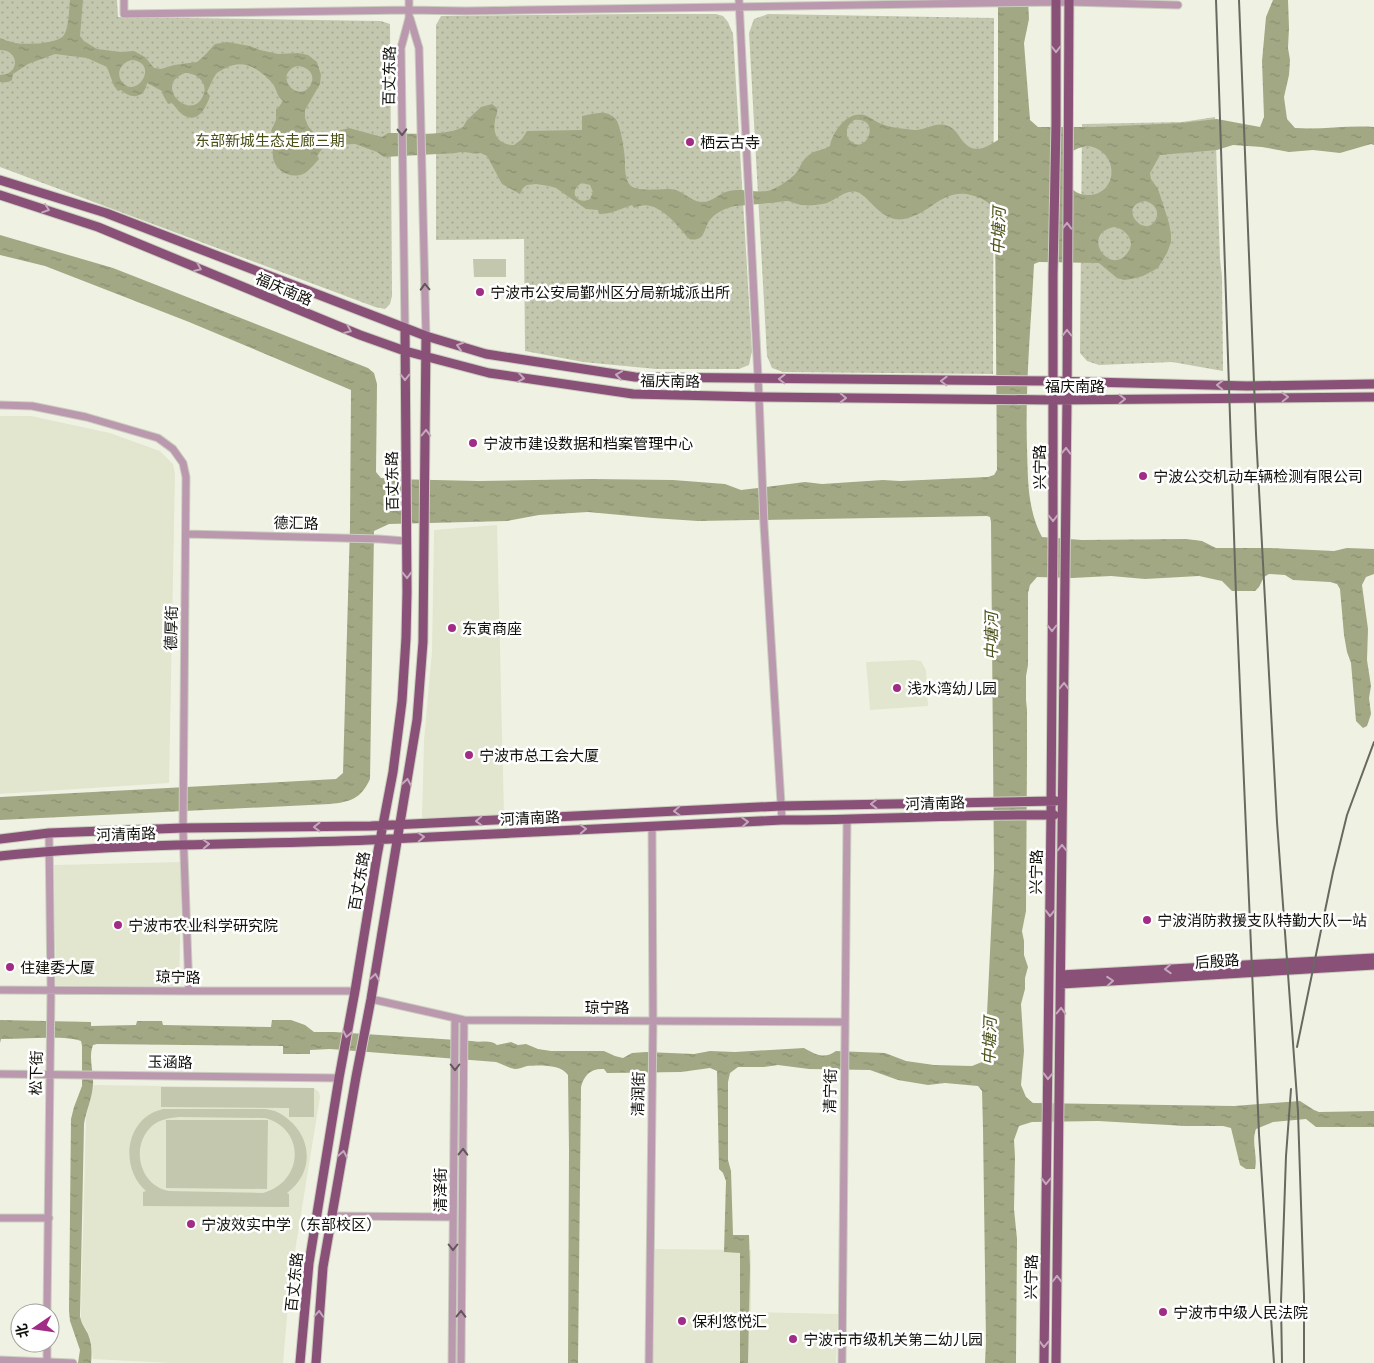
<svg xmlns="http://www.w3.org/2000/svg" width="1374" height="1363" viewBox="0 0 1374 1363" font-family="Ubuntu,'Noto Sans SC',sans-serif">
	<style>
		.built { fill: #e2e6cf }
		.park { fill: url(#park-dots) }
		.pitch { fill: #c3c7ae; fill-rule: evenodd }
		.water { fill: url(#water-ripples); fill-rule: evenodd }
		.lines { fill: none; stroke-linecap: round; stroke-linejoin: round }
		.minor-casing { stroke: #cbcebf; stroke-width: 9 }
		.major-casing { stroke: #cbcebf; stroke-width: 11 }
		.minor { stroke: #ba99af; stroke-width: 7 }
		.major { stroke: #895078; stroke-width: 9 }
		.rail { stroke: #686960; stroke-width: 2 }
		.oneway { stroke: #c4a8bc }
		.oneway2 { stroke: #64545c }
		.poi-dot { fill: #a12c85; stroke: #fff; stroke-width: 2 }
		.labels { text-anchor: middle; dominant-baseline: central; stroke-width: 5; stroke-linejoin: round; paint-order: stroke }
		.street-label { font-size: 15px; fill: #0f0f0a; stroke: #fff }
		.park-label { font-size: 15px; fill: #4a4f15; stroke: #fff }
		.poi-label { font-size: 15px; fill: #0f0f0a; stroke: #fff; text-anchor: start }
		.water-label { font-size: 16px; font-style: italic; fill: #4d5319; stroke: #fff }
	</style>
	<defs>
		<pattern id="park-dots" width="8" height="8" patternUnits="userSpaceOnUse" patternTransform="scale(1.25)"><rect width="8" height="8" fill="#c3c7ae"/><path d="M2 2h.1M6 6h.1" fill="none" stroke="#a6aa94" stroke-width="1.8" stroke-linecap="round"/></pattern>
		<pattern id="water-ripples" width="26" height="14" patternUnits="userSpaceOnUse" patternTransform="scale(1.25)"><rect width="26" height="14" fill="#a2a884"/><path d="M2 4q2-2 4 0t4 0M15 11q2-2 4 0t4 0" fill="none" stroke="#8a8f71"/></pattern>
	</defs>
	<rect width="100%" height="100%" fill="#eff2e2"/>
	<!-- built -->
	<path class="built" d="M0,416H31L110,433L160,451L173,464L175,474L169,783L0,794Z
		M497,525L504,815L422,818L424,740L432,651L434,530Z
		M913,660L921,661L926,670L928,706L870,710L866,662Z
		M182,862L179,986H56L54,865Z
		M94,1085L314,1088L319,1092L320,1097L290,1282L283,1363H170L93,1359L90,1337L81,1320V1310L86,1117Z
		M655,1249L751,1250V1312L838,1314L836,1363H653Z"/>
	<!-- park -->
	<path class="park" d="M0,0H117L118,17L381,21L390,24L392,296L390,304L385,309L375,307L0,167Z
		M640,14H716L723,16L728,22L733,34L752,351L749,365L739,369H656L583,362L525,351L524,239L436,240V25L441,16Z
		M768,14L994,18L993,374L783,372L772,368L767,356L749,33L754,19Z
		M1215,117L1220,259L1222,277L1223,371L1172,362L1099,365L1087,361L1080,353L1082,124L1182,122Z"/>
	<!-- pitch -->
	<path class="pitch" d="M473,259H506V277H474Z
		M161,1087L314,1088V1117H289V1108L161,1107Z
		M163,1109H265C275,1110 281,1113 289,1120C313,1140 313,1174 287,1193L289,1194V1207L143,1206V1192L146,1191C119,1167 125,1118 163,1109ZM179,1117L265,1118C306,1129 304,1182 263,1193L169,1191C141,1186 130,1149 150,1128C157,1120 168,1118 179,1117Z
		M166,1120H268L267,1189L166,1188Z"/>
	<!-- water -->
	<path class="water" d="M70,0H83L80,36L84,41L97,49L121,52L134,51L145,57L154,68L161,69L174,65L197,62L204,56L215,44L227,42L250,46L260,50L278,54L298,53L308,55L317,62L321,75L320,84L305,110V118L308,126L314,133L326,134L349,128L382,137L388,133C411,133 443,137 463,127L467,120L481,107L492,104C494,106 496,106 497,109C498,114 495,117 495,121C492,136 500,145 514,145L522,139L527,131L582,130V116C589,115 598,112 605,113C610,114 615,117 617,121C621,129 625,153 625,162C625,169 625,179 630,185C635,192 660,189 670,189C683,190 690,201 701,202C712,203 719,193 729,191C741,188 755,193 767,191C775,190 791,179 796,173C801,166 802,160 809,155C815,150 824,150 830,146C833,130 849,109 867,116C873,119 878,123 884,125C894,128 905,129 915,130C926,130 937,121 948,126C954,128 958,134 961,139C973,155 984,149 998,140V0H1028L1029,19L1024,43L1030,120L1038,127H1095L1181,123L1217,119L1260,127L1264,117L1262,61L1266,17L1273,0H1288L1289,28L1288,48L1290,60L1289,75L1284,97L1287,119L1295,128C1321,130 1347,125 1374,127V145L1371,144L1340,153L1313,150L1289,152L1262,147L1233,145L1217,150L1160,155L1150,173L1151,179L1158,189L1160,195L1169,223L1171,234V242L1167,253L1158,268L1143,276L1132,279L1124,280L1117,278L1099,263L1039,262L1034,264C1031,325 1025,386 1027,448C1028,478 1027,509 1042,537L1082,540L1186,539L1202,541L1216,548H1270L1334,551L1347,548L1374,549V574L1366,577L1362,585L1368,629L1367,660L1371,686L1369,698L1371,714L1367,726L1363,728L1356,721L1351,663L1347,652L1344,635L1340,589L1337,584L1330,582L1293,580L1285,575L1269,574L1264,577L1259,587L1255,591H1232L1222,581L1199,576L1145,579L1111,576L1072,578L1037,577L1030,585L1028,593V665L1026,676V700L1027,710V756L1026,911L1022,931L1024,941V955L1028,967L1025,978V989L1021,1004L1024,1051L1021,1085L1026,1097L1033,1103L1234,1106L1300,1101L1314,1110L1319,1112L1374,1111V1127H1316L1306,1119L1273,1122L1256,1129C1251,1142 1258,1156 1255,1169H1246L1240,1165L1231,1128L1223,1126H1186L1098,1121L1032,1122L1019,1126L1014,1140L1015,1157L1014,1209L1017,1239L1016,1363H985L986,1342L983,1129L982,1091L978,1086L945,1083L928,1085L898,1080L870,1070L809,1069L778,1065L764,1067H738L730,1073L728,1082V1160L731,1171L733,1235H749L750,1269L748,1363H740V1253L724,1252L726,1181L723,1173L719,1169L717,1071L710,1068L681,1072L607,1073L604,1069C591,1068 584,1075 581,1087L578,1363H568L569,1150L568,1075C561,1064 539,1065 527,1066C523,1067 519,1069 515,1069C509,1068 502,1064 496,1062L330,1049L310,1050V1054H283V1046L97,1044L93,1045C88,1058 94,1072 93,1085C92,1099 86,1111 84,1124L80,1316C81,1323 85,1328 88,1334C92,1343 92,1354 91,1363H78L80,1350L70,1321L69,1311L71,1119L74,1107L82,1086V1046L81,1041C69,1035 17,1039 1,1039L0,1043V1020L91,1022V1026L136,1025L137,1021H162L163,1025L271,1027L272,1020H291L305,1025L314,1032H334L472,1041C481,1043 491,1039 497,1045L511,1042L518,1045L526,1044L538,1049L551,1051H604L615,1056L623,1058L632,1053L646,1052L694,1054L710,1051L735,1052L804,1048C815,1054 824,1060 836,1051L885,1053L906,1061L934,1065L972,1066L982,1062L985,1056L994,869L991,522L990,517L987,516L698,521L653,518L588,512L539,515L507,521L389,524L374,531L370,779C361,799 350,802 330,804L0,820V797L336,779L343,773L350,526L351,390L189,322L45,266L0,255V235L113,268L368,368L374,373L377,384L376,472L381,478L391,479L478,481L590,479L673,480L725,484L741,490L805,482L822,484L883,480L900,481L988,477L994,475L997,470L995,211C991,203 982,198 974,196C943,186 932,214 904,219C888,222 877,209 866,198C863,196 861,193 857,192C843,189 835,203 822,204C816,205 809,206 803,205C798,205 793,202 788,201C782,201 775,203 769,203C758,204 746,205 735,206C725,208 715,213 709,221C703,231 705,242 689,239C677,225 656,196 634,208L632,205C621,209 611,214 599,214L598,210L586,209L556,188L549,186L536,184L527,185L523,188L520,194L502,184L487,156L481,153C472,155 466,150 456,153L384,157L381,155L377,152L355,144L337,145L322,149L317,156L319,159C315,163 310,170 305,173C292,180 276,172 273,158C272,151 274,142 275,134L271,131L276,120V109L278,108L283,101C277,97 277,90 273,84C261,70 244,58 226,68C222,70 219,71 216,74C212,80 210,86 207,92L210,96C207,105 200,121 188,117C181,116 176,107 172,103L168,104L163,95L162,91L147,83C145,98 131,100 121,90L118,91L114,86L107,67L87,58L55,54L28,64L13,74L12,80C8,83 5,82 0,82V75C20,75 20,50 0,50V38C5,40 10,42 15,43C25,45 58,44 64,35C69,28 69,9 70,0ZM132,60C160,63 137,100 122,82C115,72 122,62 132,60ZM297,66C307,66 316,74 311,84C300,106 271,75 297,66ZM185,73C197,73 209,83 203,96C191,123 152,85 185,73ZM854,120C884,116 865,162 847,137V127ZM1088,146C1121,151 1118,196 1087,195C1079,195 1073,191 1068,184C1057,166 1067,148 1088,146ZM582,183L590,185L593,192L590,199C576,206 568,190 582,183ZM1145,201C1153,203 1160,210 1156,219C1146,241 1115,206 1145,201ZM1114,227C1126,229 1136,241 1128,252C1111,278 1079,234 1114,227Z"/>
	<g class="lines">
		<!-- minor casing -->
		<g class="minor-casing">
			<path id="minor" d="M124,0V14L409,10L466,11L984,3L1069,2L1178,5
				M739,0L759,397L764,525L782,820
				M410,18L419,48L426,336
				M405,329L401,48L409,18V0
				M0,405L32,406L86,417L158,438L173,449L183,463L186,477L183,828L189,991
				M186,534L379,539L406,541
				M0,990L189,991H355
				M371,999L464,1020L845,1022
				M0,1074L339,1078
				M332,1216L453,1217
				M0,1218H49
				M47,1313L51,990L49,833
				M0,1360L73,1363
				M47,1363V1343
				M452,1363L455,1018
				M461,1363L464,1020
				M649,1363L653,1021L652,826
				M842,1363L847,820"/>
		</g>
		<!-- major casing -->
		<g class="major-casing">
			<path id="major" d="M0,180L106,213L426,336L486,354L635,377L1053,381L1247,386L1374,384
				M0,195L98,227L360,335L405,351L489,373L633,394L759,397L1053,400L1374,397
				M0,839L49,833L183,828L371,826L781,806L1056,801
				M0,856C122,843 246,845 369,840C507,834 644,826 782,820C873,820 964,814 1054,815
				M1061,975L1374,958
				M1061,984L1374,965
				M300,1363L309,1263L339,1078L355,991L377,856L393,772L402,701L406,638L407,592L405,329
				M316,1363L323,1267L356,1077L371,999L417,720L423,642L426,336
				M1044,1363L1051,815L1053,535V275L1056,123V0
				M1056,1363L1067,400L1069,0"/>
		</g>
		<!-- minor -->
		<use href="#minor" class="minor"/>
		<!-- major -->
		<use href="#major" class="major"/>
		<!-- rail -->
		<path class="rail" d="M1216,0L1236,595L1259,1134L1274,1363
			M1239,0L1256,434L1277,822L1298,1112L1304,1296V1363
			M1297,1047L1333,872L1347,815L1374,742
			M1282,1363L1281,1302L1286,1156L1291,1089"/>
	</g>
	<!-- one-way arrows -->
	<defs><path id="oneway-chevron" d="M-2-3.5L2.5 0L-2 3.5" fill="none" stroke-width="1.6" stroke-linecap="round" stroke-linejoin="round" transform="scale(1.25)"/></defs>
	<g class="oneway">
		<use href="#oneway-chevron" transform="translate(1056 49) rotate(90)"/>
		<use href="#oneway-chevron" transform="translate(46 209) rotate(19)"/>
		<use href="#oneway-chevron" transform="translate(1067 226) rotate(-89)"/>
		<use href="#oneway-chevron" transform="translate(198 268) rotate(23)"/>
		<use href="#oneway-chevron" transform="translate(348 330) rotate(23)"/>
		<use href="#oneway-chevron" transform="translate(1067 333) rotate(-90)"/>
		<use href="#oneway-chevron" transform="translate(460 346) rotate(-163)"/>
		<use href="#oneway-chevron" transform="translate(619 375) rotate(-171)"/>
		<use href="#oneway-chevron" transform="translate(405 377) rotate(90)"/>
		<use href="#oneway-chevron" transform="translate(521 378) rotate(8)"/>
		<use href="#oneway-chevron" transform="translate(782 379) rotate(-179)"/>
		<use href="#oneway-chevron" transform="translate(944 381) rotate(-179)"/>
		<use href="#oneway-chevron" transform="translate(1220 385) rotate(-179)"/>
		<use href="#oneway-chevron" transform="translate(1285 397) rotate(-1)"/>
		<use href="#oneway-chevron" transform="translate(843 398) rotate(1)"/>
		<use href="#oneway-chevron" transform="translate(1122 399) rotate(-1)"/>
		<use href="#oneway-chevron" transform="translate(426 433) rotate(-89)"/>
		<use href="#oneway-chevron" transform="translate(1066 451) rotate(-89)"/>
		<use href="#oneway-chevron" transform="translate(1053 518) rotate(90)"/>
		<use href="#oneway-chevron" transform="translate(407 575) rotate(89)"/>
		<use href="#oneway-chevron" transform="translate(1052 628) rotate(90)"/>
		<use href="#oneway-chevron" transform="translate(1064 686) rotate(-89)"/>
		<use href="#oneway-chevron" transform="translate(407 782) rotate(-81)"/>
		<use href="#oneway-chevron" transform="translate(874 804) rotate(179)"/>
		<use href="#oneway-chevron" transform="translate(677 811) rotate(177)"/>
		<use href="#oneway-chevron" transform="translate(479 821) rotate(177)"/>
		<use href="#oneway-chevron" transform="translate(745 822) rotate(-3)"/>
		<use href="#oneway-chevron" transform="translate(317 827) rotate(180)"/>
		<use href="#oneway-chevron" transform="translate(583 829) rotate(-3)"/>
		<use href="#oneway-chevron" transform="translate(421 837) rotate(-3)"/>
		<use href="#oneway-chevron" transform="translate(206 844) rotate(-2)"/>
		<use href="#oneway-chevron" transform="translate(1062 848) rotate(-90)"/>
		<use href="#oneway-chevron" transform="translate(1050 913) rotate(91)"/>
		<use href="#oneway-chevron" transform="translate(1168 969) rotate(177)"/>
		<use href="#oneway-chevron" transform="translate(375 977) rotate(-81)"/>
		<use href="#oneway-chevron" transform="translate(1110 981) rotate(-4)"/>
		<use href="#oneway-chevron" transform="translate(1061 1011) rotate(-89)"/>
		<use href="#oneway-chevron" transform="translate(347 1034) rotate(101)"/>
		<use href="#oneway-chevron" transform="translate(1048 1076) rotate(91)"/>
		<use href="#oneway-chevron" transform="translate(343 1154) rotate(-80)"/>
		<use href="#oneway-chevron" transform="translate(1046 1181) rotate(91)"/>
		<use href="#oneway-chevron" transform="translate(1057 1279) rotate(-90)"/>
		<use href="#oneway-chevron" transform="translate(319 1314) rotate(-86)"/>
		<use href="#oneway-chevron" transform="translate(1044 1344) rotate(91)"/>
	</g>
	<g class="oneway2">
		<use href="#oneway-chevron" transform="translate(402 132) rotate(89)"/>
		<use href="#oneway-chevron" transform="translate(425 287) rotate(-92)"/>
		<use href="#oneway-chevron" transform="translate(455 1067) rotate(90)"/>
		<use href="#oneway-chevron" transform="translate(463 1152) rotate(-89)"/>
		<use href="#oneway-chevron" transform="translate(453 1247) rotate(90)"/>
		<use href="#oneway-chevron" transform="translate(461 1314) rotate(-89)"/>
	</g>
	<!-- markers -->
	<g class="poi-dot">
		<circle cx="690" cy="142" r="5"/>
		<circle cx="480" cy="292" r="5"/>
		<circle cx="473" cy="443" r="5"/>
		<circle cx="1143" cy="476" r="5"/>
		<circle cx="452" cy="628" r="5"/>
		<circle cx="897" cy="688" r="5"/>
		<circle cx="469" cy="755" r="5"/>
		<circle cx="1147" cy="920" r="5"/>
		<circle cx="118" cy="925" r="5"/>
		<circle cx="10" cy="967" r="5"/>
		<circle cx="191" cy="1224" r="5"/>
		<circle cx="1163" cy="1312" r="5"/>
		<circle cx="682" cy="1321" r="5"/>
		<circle cx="793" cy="1339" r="5"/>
	</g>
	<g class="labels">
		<!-- street labels -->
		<g class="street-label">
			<text transform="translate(389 76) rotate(-89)">百丈东路</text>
			<text transform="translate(284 289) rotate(23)">福庆南路</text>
			<text transform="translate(670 381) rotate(1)">福庆南路</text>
			<text x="1075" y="386">福庆南路</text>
			<text transform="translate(1039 467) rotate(-90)">兴宁路</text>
			<text transform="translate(392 481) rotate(-91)">百丈东路</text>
			<text transform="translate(296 523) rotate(1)">德汇路</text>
			<text transform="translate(171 628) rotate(-89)">德厚街</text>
			<text transform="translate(935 803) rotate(-2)">河清南路</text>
			<text transform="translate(530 818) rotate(-3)">河清南路</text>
			<text transform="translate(126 834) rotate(-2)">河清南路</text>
			<text transform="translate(1036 872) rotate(-89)">兴宁路</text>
			<text transform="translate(359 881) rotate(-80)">百丈东路</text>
			<text transform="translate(1217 961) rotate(-4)">后殷路</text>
			<text transform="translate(178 977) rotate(1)">琼宁路</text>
			<text x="607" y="1007">琼宁路</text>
			<text transform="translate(170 1062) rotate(1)">玉涵路</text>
			<text transform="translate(36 1073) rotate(-89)">松下街</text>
			<text transform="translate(830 1091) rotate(-89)">清宁街</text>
			<text transform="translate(638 1094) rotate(-89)">清润街</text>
			<text transform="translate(440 1190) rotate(-90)">清泽街</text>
			<text transform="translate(1031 1277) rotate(-89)">兴宁路</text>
			<text transform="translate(294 1282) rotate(-84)">百丈东路</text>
		</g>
		<!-- park labels -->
		<g class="park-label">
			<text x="270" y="140">东部新城生态走廊三期</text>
		</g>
		<!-- poi labels -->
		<g class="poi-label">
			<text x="700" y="142">栖云古寺</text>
			<text x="490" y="292">宁波市公安局鄞州区分局新城派出所</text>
			<text x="483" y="443">宁波市建设数据和档案管理中心</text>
			<text x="1153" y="476">宁波公交机动车辆检测有限公司</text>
			<text x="462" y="628">东寅商座</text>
			<text x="907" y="688">浅水湾幼儿园</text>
			<text x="479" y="755">宁波市总工会大厦</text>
			<text x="1157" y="920">宁波消防救援支队特勤大队一站</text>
			<text x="128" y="925">宁波市农业科学研究院</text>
			<text x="20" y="967">住建委大厦</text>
			<text x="201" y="1224">宁波效实中学（东部校区）</text>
			<text x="1173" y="1312">宁波市中级人民法院</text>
			<text x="692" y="1321">保利悠悦汇</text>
			<text x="803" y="1339">宁波市市级机关第二幼儿园</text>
		</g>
		<!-- water labels -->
		<g class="water-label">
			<text transform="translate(998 231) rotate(-88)">中塘河</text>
			<text transform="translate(991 636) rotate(-90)">中塘河</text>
			<text transform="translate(989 1041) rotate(-88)">中塘河</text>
		</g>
	</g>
	<!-- north arrow -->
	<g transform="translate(35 1328) rotate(257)"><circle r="24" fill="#ffffff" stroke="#9f9f9d"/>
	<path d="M0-4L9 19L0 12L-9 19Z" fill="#a12c85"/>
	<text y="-8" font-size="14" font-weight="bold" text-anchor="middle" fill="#0f0f0a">北</text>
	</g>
</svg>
